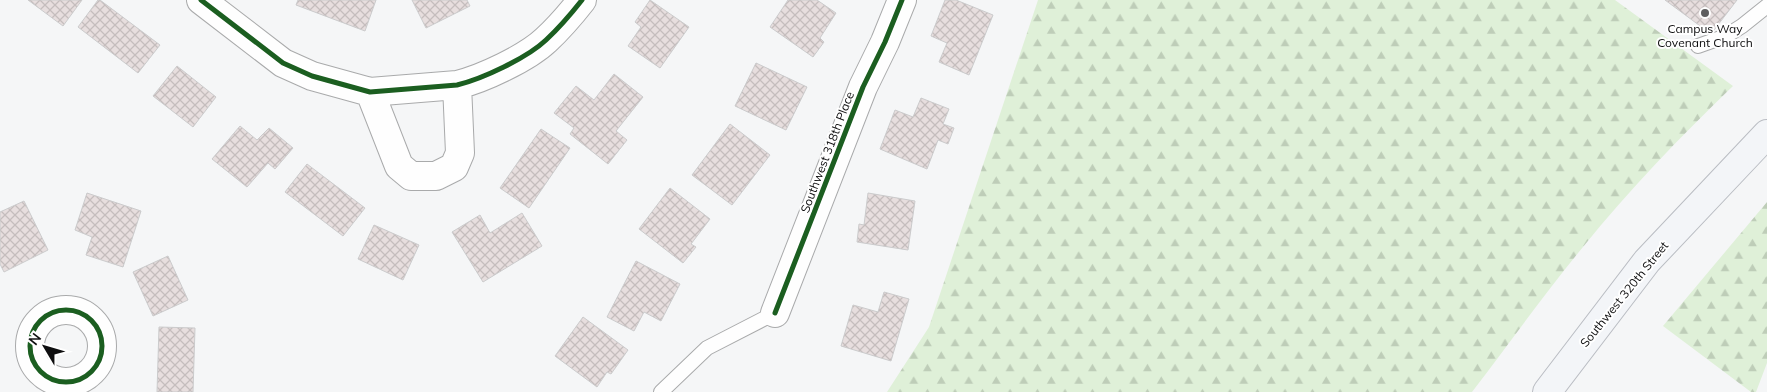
<svg xmlns="http://www.w3.org/2000/svg" width="1767" height="392" viewBox="0 0 1767 392" font-family="Mulish,sans-serif">
	<style>
		.forest { fill: url(#forest-firs) }
		.building { fill: url(#building-cross-hatch); stroke: #cbcbcc }
		.lines { fill: none; stroke-linecap: round; stroke-linejoin: round }
		.lane-casing { stroke: #a9aaab; stroke-width: 16 }
		.street-casing { stroke: #a9aaab; stroke-width: 30 }
		.primary-casing { stroke: #babdc3; stroke-width: 30 }
		.lane { stroke: #fefefe; stroke-width: 14 }
		.street { stroke: #fefefe; stroke-width: 28 }
		.primary { stroke: #f3f5f8; stroke-width: 28 }
		.cycleway-casing { stroke: #fff; stroke-width: 8 }
		.cycleway { stroke: #1b5e20; stroke-width: 5 }
		.poi-dot { fill: #5f5f60; stroke: #fff; stroke-width: 2 }
		.labels { text-anchor: middle; dominant-baseline: central; stroke-width: 4; stroke-linejoin: round; paint-order: stroke }
		.poi-label { font-size: 12px; fill: #0e0e0f; stroke: #fff }
		.street-label { font-size: 12px; fill: #0e0e0f; stroke: #fff }
	</style>
	<defs>
		<pattern id="forest-firs" width="22" height="20" patternUnits="userSpaceOnUse" patternTransform="scale(1.25)"><rect width="22" height="20" fill="#dff0d8"/><path d="M5 1l3.5 6h-7zM16 11l3.5 6h-7z" fill="#becdb8"/></pattern>
		<pattern id="building-cross-hatch" width="8" height="8" patternUnits="userSpaceOnUse" patternTransform="scale(1.25)"><rect width="8" height="8" fill="#e7dede"/><path d="M0 0l8 8M0 8l8-8" fill="none" stroke="#c5bdbd"/></pattern>
	</defs>
	<rect width="100%" height="100%" fill="#f5f6f7"/>
	<!-- forest -->
	<path class="forest" d="M1038,0H1615L1733,86C1680,137 1629,190 1583,247C1544,294 1509,344 1472,392H887L929,327Z
		M1767,202V363L1756,392H1751L1663,326Z"/>
	<!-- building -->
	<path class="building" d="M28,0H82L63,26Z
		M98,0H100L160,45L138,73L78,27Z
		M298,0H376L365,31L296,5Z
		M412,0H467L470,6L426,28Z
		M650,0L689,27L660,68L628,46L641,27L635,22Z
		M788,0H817L836,13L820,38L824,42L813,57L770,27Z
		M945,0H956L993,15L969,75L939,62L947,43L931,36Z
		M1665,0H1737L1711,34Z
		M756,63L807,87L786,130L735,106Z
		M177,66L216,97L193,127L153,96Z
		M614,74L643,97L616,131L627,140L608,164L570,134L574,128L554,113L576,86L594,100Z
		M921,98L949,109L943,124L954,128L948,144L938,140L927,169L880,149L895,110L913,117Z
		M730,124L770,155L732,205L692,175Z
		M240,126L257,140L269,128L293,148L275,169L268,163L247,187L212,159Z
		M541,129L570,148L529,208L500,188Z
		M307,164L365,208L343,236L285,192Z
		M670,188L710,219L691,244L696,247L683,263L639,229Z
		M87,193L141,211L123,267L86,255L92,237L75,230Z
		M868,193L915,201L908,250L857,242L859,224L864,225Z
		M24,201L48,250L4,272L0,264V212Z
		M522,213L542,246L483,282L452,232L480,215L490,233Z
		M374,225L419,245L403,280L358,259Z
		M168,256L188,300L153,316L133,272Z
		M636,261L680,284L661,321L644,312L634,331L607,317Z
		M884,292L909,299L891,361L841,346L853,305L878,312Z
		M583,317L628,350L611,374L607,372L597,387L555,356Z
		M159,327L195,328L193,392H157Z"/>
	<g class="lines">
		<!-- lane casing -->
		<g class="lane-casing">
			<path id="lane" d="M1698,46L1726,36L1742,26L1767,6
				M661,392L707,348L775,313"/>
		</g>
		<!-- street casing -->
		<g class="street-casing">
			<path id="street" d="M201,0L283,63L312,76L370,92L457,85C482,79 527,58 546,40C559,28 571,14 582,0
				M370,92L399,166L411,176H436L454,167L460,153L457,85
				M30 346a36 36 0 1 1 72 0a36 36 0 1 1-72 0Z
				M775,313L863,87L885,42L902,0"/>
		</g>
		<!-- primary casing -->
		<g class="primary-casing">
			<path id="primary" d="M1547,392L1647,261L1767,134"/>
		</g>
		<!-- lane -->
		<use href="#lane" class="lane"/>
		<!-- street -->
		<use href="#street" class="street"/>
		<!-- primary -->
		<use href="#primary" class="primary"/>
		<!-- cycleway casing -->
		<g class="cycleway-casing">
			<path id="cycleway" d="M201,0L283,63L312,76L370,92L457,85C482,79 527,58 546,40C559,28 571,14 582,0
				M30 346a36 36 0 1 1 72 0a36 36 0 1 1-72 0Z
				M775,313L863,87L885,42L902,0"/>
		</g>
		<!-- cycleway -->
		<use href="#cycleway" class="cycleway"/>
	</g>
	<!-- markers -->
	<circle class="poi-dot" cx="1705" cy="13" r="5"/>
	<g class="labels">
		<!-- poi labels -->
		<g class="poi-label">
			<text x="1705" y="28">Campus Way<tspan x="1705" dy="14">Covenant Church</tspan></text>
		</g>
		<!-- street labels -->
		<g class="street-label">
			<text transform="translate(827 152) rotate(-69)">Southwest 318th Place</text>
			<text transform="translate(1624 294) rotate(-51)">Southwest 320th Street</text>
		</g>
	</g>
	<!-- north arrow -->
	<g transform="translate(45 347) rotate(308)" stroke="#ffffff" stroke-width="4" paint-order="stroke">
	<path d="M0-4L9 19L0 12L-9 19Z" fill="#0e0e0f"/>
	<text y="-8" font-size="14" font-weight="bold" text-anchor="middle" fill="#0e0e0f">N</text>
	</g>
</svg>
